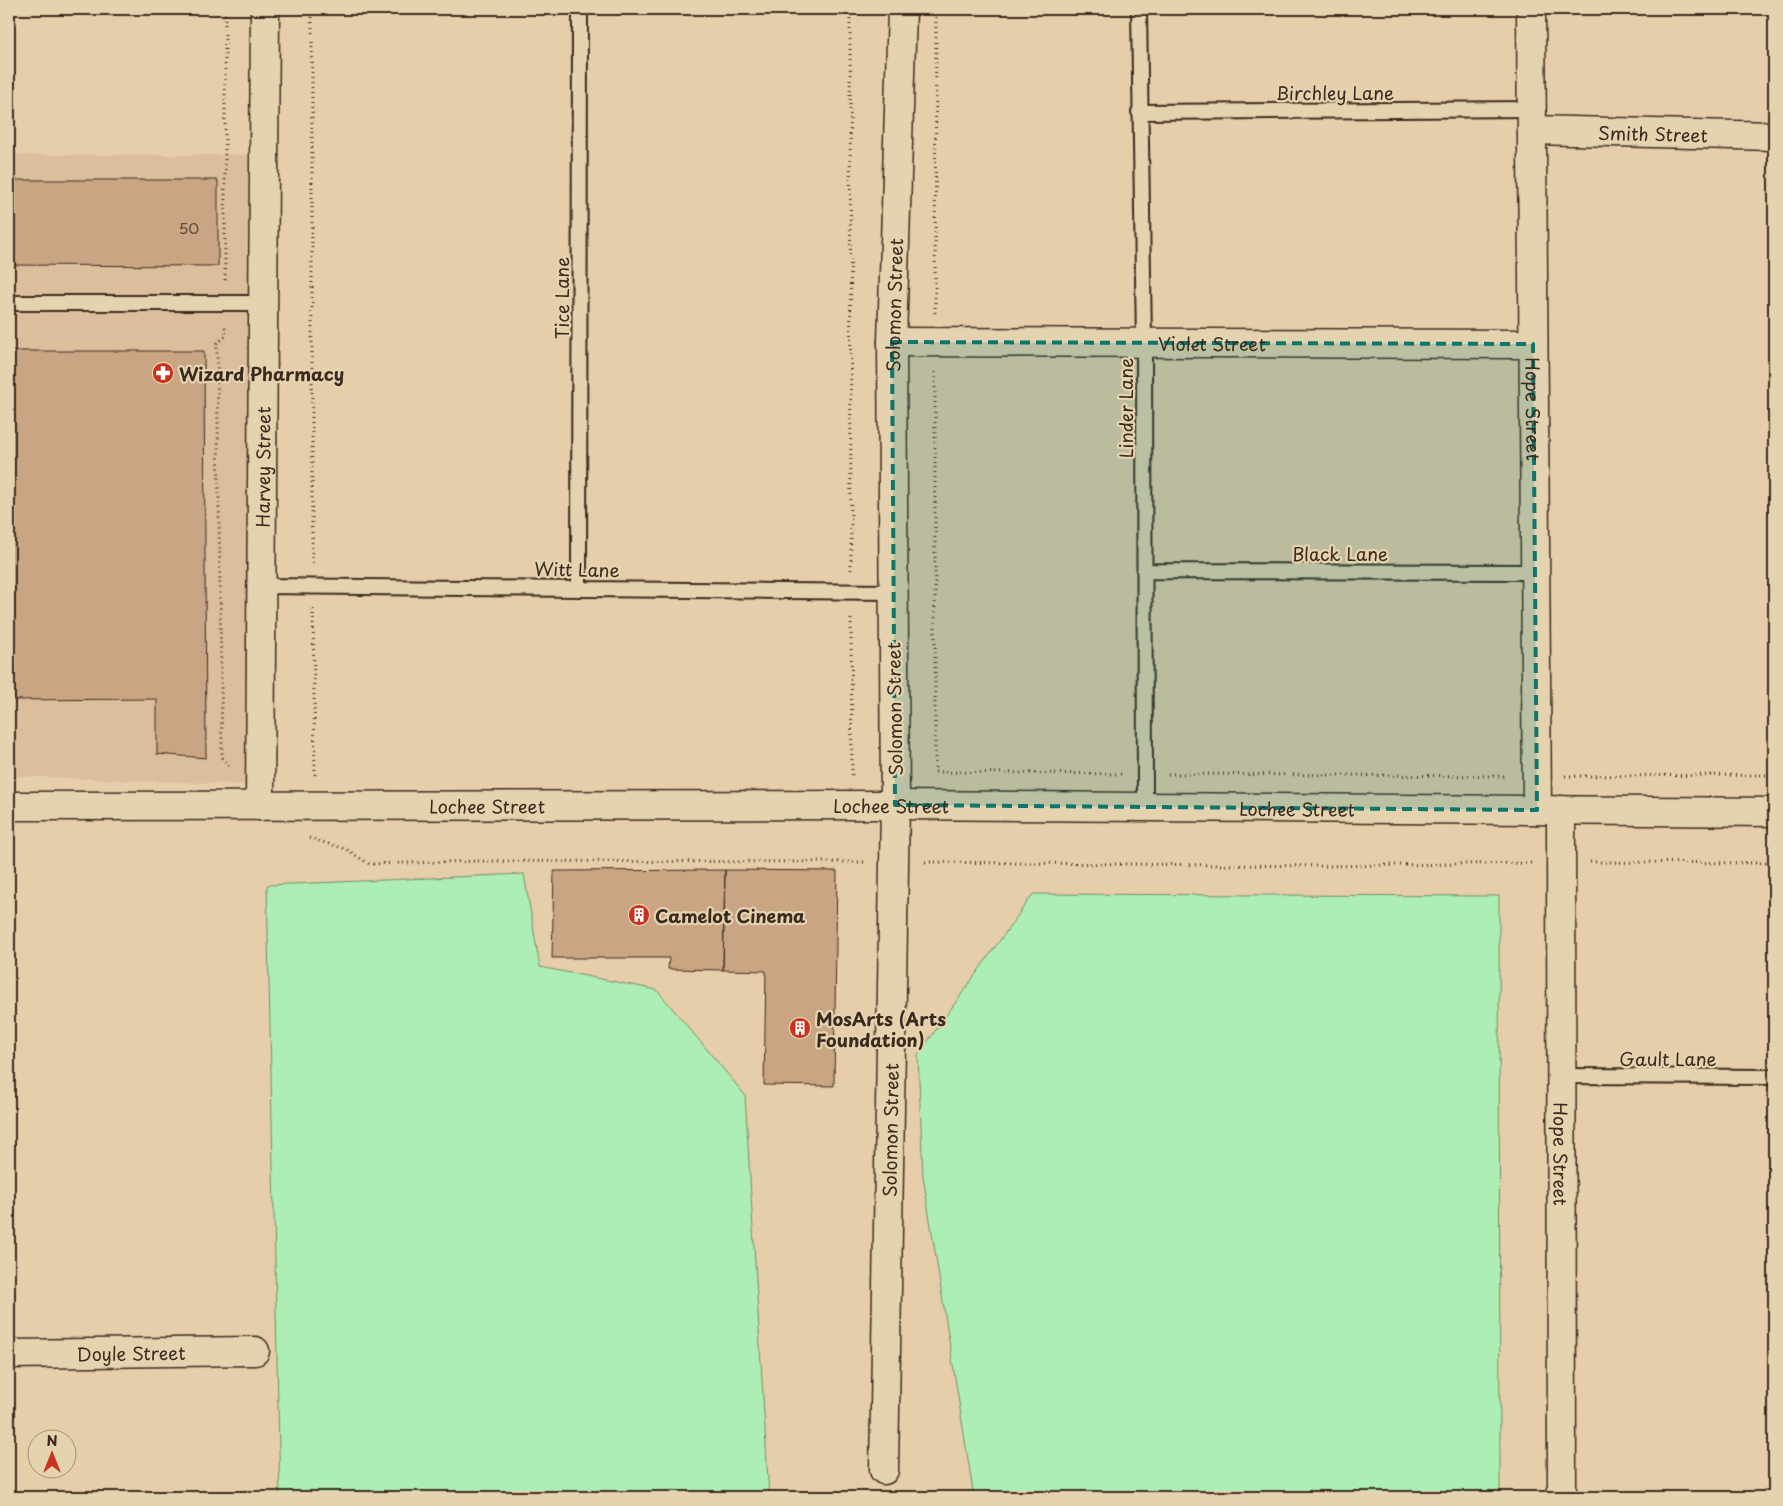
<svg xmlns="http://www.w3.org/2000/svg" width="1783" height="1506" viewBox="0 0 1783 1506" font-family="'Playpen Sans',sans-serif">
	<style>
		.built { fill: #dbbf9c }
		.green { fill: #adeeb6; stroke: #748c6a }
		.building { fill: #c9a584; stroke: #3b2a1e }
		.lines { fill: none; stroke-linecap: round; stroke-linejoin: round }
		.service-casing { stroke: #3b2a1e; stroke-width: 18 }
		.minor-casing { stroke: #3b2a1e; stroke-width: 31 }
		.path { stroke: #3b2a1e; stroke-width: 3; stroke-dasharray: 1 4; stroke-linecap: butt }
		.service { stroke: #e5d3b0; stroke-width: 14 }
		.minor { stroke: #e5d3b0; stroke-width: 28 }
		.marked { fill: #0f766e; fill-opacity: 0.2; stroke: #0f766e; stroke-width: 4; stroke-dasharray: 10 6; stroke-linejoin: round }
		.labels { text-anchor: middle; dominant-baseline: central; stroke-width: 4.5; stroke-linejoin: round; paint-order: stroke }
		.number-label { font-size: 15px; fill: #5e4938 }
		.street-label { font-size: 18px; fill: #3b2a1e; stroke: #e5d3b0 }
		.poi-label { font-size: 18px; font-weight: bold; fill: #3b2a1e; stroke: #e5d3b0; text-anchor: start }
	</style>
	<rect width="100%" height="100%" fill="#e7ceaa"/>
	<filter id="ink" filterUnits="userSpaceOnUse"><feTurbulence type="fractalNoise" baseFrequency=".02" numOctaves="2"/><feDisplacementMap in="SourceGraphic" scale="10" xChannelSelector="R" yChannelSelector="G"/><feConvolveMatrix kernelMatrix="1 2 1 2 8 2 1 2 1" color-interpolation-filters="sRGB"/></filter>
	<g filter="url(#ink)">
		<!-- built -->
		<path class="built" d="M9,155H259L256,785L9,776Z"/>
		<!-- green -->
		<path class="green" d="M524,874L540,967L657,990L745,1095L769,1497H280L267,885Z
			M1033,894L1499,896L1500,1497H974L923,1176L918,1055Z"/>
		<!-- building -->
		<path class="building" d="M9,180H218V266L9,265Z
			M9,351H204L206,758L157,754V699L9,700Z
			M725,870L723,970L668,969L669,958H552L554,871Z
			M725,870L837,871L834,1086L764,1085L766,971L723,970Z"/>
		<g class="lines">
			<!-- service casing -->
			<g class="service-casing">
				<path id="service" d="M1139,9L1144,342L1145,807
					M1139,112L1532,109
					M9,303H263
					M1144,571L1536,572
					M262,586L893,592
					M579,588L580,9
					M1561,1076L1774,1077"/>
			</g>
			<!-- minor casing -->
			<g class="minor-casing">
				<g id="minor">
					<path id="s1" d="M1531,9L1537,810"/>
					<path id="s2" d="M1532,130L1774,136"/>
					<path id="s3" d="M892,342L1533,344"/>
					<path id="s4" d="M9,806L895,805L1774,812"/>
					<path id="s5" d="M260,806L265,9"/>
					<path id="s6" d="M1561,810L1562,1497"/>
					<path id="s7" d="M9,1354L255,1351"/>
					<path id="s8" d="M884,1470L895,805L892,342L902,9"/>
				</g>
			</g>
			<!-- path -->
			<path class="path" d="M225,9V281
				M850,9L851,570
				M935,313L936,9
				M225,327L226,336L217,343L222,757L229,766
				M935,372V772L1121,774
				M312,563V9
				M313,609L315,775
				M851,614L852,775
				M1168,774L1506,776
				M1565,776L1774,775
				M309,838L346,849L369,864L478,861L864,862
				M925,862L1325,866L1531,863
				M1590,862L1774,863"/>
			<!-- service -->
			<use href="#service" class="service"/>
			<!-- minor -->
			<use href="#minor" class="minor"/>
		</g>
	</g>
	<!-- marked area -->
	<path class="marked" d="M892,342L1533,344L1537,810L895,805Z"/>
	<!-- icons -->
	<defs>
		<g id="pharmacy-disc" transform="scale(1.125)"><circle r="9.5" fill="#c8321e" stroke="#e5d3b0"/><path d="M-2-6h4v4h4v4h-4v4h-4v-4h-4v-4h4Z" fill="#fff"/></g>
		<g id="building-disc" transform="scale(1.125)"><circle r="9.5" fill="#c8321e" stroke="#e5d3b0"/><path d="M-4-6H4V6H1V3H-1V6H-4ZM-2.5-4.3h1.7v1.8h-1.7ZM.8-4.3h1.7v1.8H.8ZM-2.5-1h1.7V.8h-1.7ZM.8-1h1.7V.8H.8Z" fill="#fff"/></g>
	</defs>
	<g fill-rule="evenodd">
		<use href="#pharmacy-disc" x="163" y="373"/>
		<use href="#building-disc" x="639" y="915"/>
		<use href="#building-disc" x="800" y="1028"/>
	</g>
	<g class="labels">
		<!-- number labels -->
		<g class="number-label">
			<text x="189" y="227">50</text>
		</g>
		<!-- street labels -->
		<g class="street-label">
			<text x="1335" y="92">Birchley Lane</text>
			<text stroke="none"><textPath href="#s2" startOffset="121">Smith Street</textPath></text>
			<text transform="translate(561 298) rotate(-90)">Tice Lane</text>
			<text stroke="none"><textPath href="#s8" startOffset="1165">Solomon Street</textPath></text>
			<text stroke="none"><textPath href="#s3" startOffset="320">Violet Street</textPath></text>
			<text transform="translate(1125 408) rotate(-90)">Linder Lane</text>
			<text stroke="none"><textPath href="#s1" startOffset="400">Hope Street</textPath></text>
			<text stroke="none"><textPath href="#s5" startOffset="339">Harvey Street</textPath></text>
			<text x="1340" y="553">Black Lane</text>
			<text transform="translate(577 569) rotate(1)">Witt Lane</text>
			<text transform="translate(894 709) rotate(-91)">Solomon Street</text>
			<text stroke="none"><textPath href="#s4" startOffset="478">Lochee Street</textPath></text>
			<text stroke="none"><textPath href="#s4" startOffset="882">Lochee Street</textPath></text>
			<text stroke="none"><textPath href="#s4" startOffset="1288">Lochee Street</textPath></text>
			<text x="1668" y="1058">Gault Lane</text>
			<text stroke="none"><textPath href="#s8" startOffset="340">Solomon Street</textPath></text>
			<text stroke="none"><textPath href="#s6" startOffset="344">Hope Street</textPath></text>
			<text stroke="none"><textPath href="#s7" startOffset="122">Doyle Street</textPath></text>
		</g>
		<!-- poi labels -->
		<g class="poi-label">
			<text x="179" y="373">Wizard Pharmacy</text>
			<text x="655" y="915">Camelot Cinema</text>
			<text x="816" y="1018">MosArts (Arts<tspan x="816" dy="21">Foundation)</tspan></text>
		</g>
	</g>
	<!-- margin -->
	<rect width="1783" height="1506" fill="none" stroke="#e5d3b0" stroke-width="30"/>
	<rect x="15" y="15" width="1753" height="1476" fill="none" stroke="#3b2a1e" stroke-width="2" filter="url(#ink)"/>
	<!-- north arrow -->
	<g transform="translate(52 1454)"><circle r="24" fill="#e5d3b0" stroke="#a18f76"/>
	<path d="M0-4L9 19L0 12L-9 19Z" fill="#c8321e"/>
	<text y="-8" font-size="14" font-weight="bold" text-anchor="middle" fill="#3b2a1e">N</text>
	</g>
</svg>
